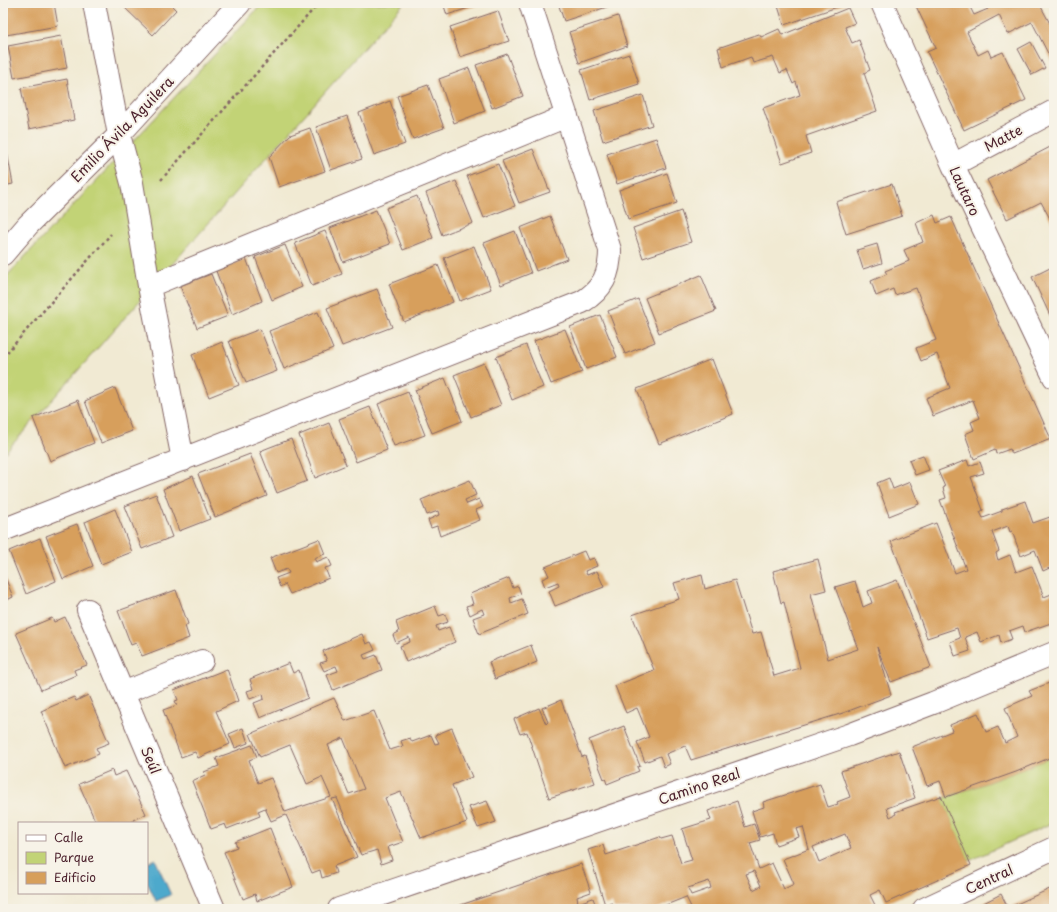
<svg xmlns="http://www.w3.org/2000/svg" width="1057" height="912" viewBox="0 0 1057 912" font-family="'Playpen Sans',sans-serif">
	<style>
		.green { fill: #c2d376; stroke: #867950 }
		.water { fill: #4ea9cc; stroke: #4c647c }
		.building { fill: #d79f5b; fill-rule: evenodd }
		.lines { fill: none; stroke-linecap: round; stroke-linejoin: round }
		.minor-casing { stroke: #846666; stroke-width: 24 }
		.tertiary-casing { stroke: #846666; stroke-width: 24 }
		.path { stroke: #846666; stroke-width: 2.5; stroke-dasharray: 3 3; stroke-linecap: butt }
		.minor { stroke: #fff; stroke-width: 22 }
		.tertiary { stroke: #fff; stroke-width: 22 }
		.labels { text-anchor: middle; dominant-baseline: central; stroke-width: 4; stroke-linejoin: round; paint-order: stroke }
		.street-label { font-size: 14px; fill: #4a1f2b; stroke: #f7f3e8 }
	</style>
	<rect width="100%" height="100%" fill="#f7f3e8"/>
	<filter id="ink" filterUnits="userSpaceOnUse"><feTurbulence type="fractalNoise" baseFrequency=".025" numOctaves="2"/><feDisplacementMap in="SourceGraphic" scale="8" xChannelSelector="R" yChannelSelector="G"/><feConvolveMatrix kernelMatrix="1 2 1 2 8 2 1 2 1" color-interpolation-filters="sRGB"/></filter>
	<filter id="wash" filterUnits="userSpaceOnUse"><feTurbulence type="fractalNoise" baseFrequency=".012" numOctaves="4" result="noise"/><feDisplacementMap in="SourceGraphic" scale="16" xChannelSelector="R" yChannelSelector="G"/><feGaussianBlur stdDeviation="0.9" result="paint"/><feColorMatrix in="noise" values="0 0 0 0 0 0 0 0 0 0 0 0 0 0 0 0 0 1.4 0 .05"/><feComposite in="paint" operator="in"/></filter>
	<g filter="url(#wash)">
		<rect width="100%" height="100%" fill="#f1ead3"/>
		<!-- green -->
		<path class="green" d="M263,3H404L3,455V280Z
			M1054,756V822L969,861L942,799L1016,772Z"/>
		<!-- water -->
		<path class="water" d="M155,859L171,895L156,901L147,882V863Z"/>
		<g id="blocks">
			<!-- building -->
			<path class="building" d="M3,3H54L58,26L6,35L3,22Z
				M124,3H169L176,10L153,35L122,5Z
				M443,3H484L447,15Z
				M558,3H612L613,5L564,21Z
				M777,3H849L784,25Z
				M918,3H968L974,15L988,9L985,3H1017L1018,5L1022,3H1039L1054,31V65L1032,22L1008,34L999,15L967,32L978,55L988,50L991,57L1003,52L1026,100L964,130L927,52L936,48L915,4Z
				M848,8L855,23L845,27L852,43L859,40L870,70L864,73L877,111L806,136L811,153L782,163L763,108L800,95L796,82L793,84L787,70L780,73L773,57L753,63L751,57L723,67L718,48L759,34L761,37L779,29L782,35Z
				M498,11L509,41L460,57L450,27Z
				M618,16L627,46L579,63L569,32Z
				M61,36L67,68L14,78L8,46Z
				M1031,42L1045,68L1032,75L1018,49Z
				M507,54L523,96L492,108L476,65Z
				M629,54L639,84L590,100L581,70Z
				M469,68L485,111L454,123L439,79Z
				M67,79L74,120L29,129L21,88Z
				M428,85L444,128L413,139L397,96Z
				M643,95L652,125L603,141L594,111Z
				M390,101L405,144L374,155L359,113Z
				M347,116L362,159L331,170L316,127Z
				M310,128L325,171L279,187L269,157L290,135Z
				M656,138L666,168L617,184L607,154Z
				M1054,145V226L1041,202L1007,219L987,180Z
				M533,149L550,192L519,203L502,161Z
				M7,152L13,184L3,186V153Z
				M498,164L515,206L484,218L467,176Z
				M667,173L677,203L628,219L619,190Z
				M456,181L473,223L442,235L426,193Z
				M892,184L902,216L846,234L836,202Z
				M417,196L433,238L403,250L386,208Z
				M376,210L390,244L343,262L330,228Z
				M681,211L691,242L643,258L633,228Z
				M934,215L937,223L951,217L1051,439L1012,454L1010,449L996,454L995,450L974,459L965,434L974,430L971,422L980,418L973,400L933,416L926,398L950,388L937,354L921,361L916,348L936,340L916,288L895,295L893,289L876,296L871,281L887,274L885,271L909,261L904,250L923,242L916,223Z
				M550,216L567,259L536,271L520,228Z
				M325,231L342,274L312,286L295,243Z
				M515,231L531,273L501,285L484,243Z
				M877,244L882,263L863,269L857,250Z
				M285,245L302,287L272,300L255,257Z
				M474,246L491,289L460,301L444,258Z
				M246,258L262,301L232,314L216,271Z
				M438,265L453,302L404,322L389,284Z
				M1054,266V324L1032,277Z
				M211,274L228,316L197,328L180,286Z
				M701,275L716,311L659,333L645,298Z
				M377,289L392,327L342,346L327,308Z
				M638,299L655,342L625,354L608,311Z
				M318,312L333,349L284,369L269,331Z
				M600,315L617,357L586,369L570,327Z
				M260,329L277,371L246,383L229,341Z
				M565,329L582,372L551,384L534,341Z
				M222,342L239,385L209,397L192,355Z
				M526,345L543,387L512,400L496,357Z
				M712,359L733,414L659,444L637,389Z
				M484,363L501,405L471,417L454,375Z
				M445,378L462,421L432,433L415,390Z
				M115,388L132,431L101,443L85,401Z
				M408,392L425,435L394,446L378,404Z
				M78,400L94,443L50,461L33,418Z
				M370,407L387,450L356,462L339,419Z
				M329,423L346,465L315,478L299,435Z
				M291,439L307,481L277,493L260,451Z
				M250,454L267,496L215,517L198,474Z
				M923,455L929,470L915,475L909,460Z
				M967,460L969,466L980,462L984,473L971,477L983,510L980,512L983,518L1002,511V509L1025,501L1033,523L1050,517L1054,528V566L1043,571L1035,550L1021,556L1012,531L1010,532L1008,526L992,532L999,551L996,553L998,560L1010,555L1016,572L1032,566L1044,597L1054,593V622L1025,632L1023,626L1009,631L1012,639L1001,643L999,635L981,642L977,632L965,637L970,651L955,656L950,642L960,638L957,628L927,638L891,541L936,523L955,573L966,569L940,500L946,498L943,488L945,487L938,471Z
				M193,476L210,519L179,531L163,489Z
				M889,478L893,489L910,482L919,504L889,516L877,483Z
				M470,480L476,495L465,500L467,504L479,499L483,507L476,510L480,520L440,536L437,526L431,528L428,520L439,515L438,511L427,515L421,500Z
				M156,494L172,537L142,549L125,506Z
				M115,509L132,552L101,564L85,522Z
				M77,524L93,566L63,579L46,536Z
				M40,538L56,581L26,594L9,551Z
				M319,539L325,554L314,558L316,562L328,557L332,566L325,568L329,578L290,594L285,584L280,587L276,578L289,573L287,569L276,573L270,558Z
				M584,551L588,560L594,558L597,566L585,571L587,575L597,571L604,587L555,606L549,591L559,586L558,582L545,587L542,579L549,576L545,567Z
				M818,559L826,590L811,594L828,659L858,649L835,587L855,581L863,607L872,603L868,591L897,580L931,667L891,682L877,647L891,695L843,713L691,760L685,746L666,754L670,764L664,767L660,756L645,762L637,742L649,737L637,708L626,713L615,686L654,670L632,615L679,599L674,583L702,575L705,589L735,580L752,634L761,632L774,676L800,668L784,602L781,603L773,571Z
				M3,572L13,597L3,602Z
				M509,578L513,588L518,586L521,594L510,598L511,603L522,599L528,614L479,634L473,618L484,614L482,609L470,615L466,606L473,604L470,594Z
				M176,590L188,624L185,626L189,638L142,656L136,643L131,645L118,611Z
				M435,606L439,616L445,614L448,622L436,626L438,631L449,627L455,642L406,662L400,646L410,642L409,637L396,643L393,635L399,632L396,622Z
				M65,617L87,665L74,670L76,675L41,690L16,633L52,618L54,622Z
				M362,634L366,644L371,642L375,650L363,655L365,659L376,655L382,670L333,690L327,675L338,671L336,666L324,671L320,663L327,661L323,651Z
				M531,645L537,662L495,679L489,662Z
				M289,663L293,673L299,670L308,698L260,718L254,703L264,699L263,694L250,699L247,691L253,689L250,679Z
				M227,669L238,701L216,711L230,744L198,758L195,752L181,757L163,710L177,705L175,701L178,700L174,690Z
				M1054,681V756L1016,772L946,797L940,781L927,786L912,747L952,731L950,725L978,713L986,732L998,727L1005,743L1017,737L1005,708L1032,696L1029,691Z
				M88,695L109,743L96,748L99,754L65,768L41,711L74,697L76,701Z
				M334,698L345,721L374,711L390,750L403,746L401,741L410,738L412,742L431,735L435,744L439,743L435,735L452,728L472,777L452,785L467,822L421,838L401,792L385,798L403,842L388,847L392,860L381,864L377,850L361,855L337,798L332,799L357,857L334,866L336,873L322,878L320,870L312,873L286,815L271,821L265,808L258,811L260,816L227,829L225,824L211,829L192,781L205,775L204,772L219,766L216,758L252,745L257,757L249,760L258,783L271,778L285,812L331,797L322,777L307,784L290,745L260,757L250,734ZM343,738L364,789L349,794L328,745Z
				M561,700L582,757L585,756L595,783L549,798L527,732L520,734L514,719L539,708L546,724L548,722L542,708Z
				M624,726L640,766L637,767L639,771L607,784L605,778L604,779L589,740Z
				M243,728L248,743L235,748L229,734Z
				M899,751L915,798L887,808L890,817L896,814L895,812L941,796L971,865L886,903L880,890L870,895L876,907L872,909H692L686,897L656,909H614L612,903L605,905L588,850L603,845L606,855L660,837L661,839L672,836L681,863L692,860L682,829L711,820L708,811L737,801L745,827L754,824L760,840L750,843L759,869L772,863L784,889L794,884L783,859L809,849L803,827L796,829L799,837L776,845L773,833L760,837L752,811L764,807L763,802L820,784L828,807L838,804L837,802L850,797L841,771ZM845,834L851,848L819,862L813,847ZM754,871L761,886L753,890L746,874ZM709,881L711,888L691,895L688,888Z
				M112,770L114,776L126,771L146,814L133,820L134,823H96L79,784Z
				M487,801L496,822L478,828L469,807Z
				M270,828L293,887L257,901L255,894L243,899L224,852L237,847L235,842Z
				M581,864L591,892L577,897L578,903L593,898L597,909H449Z
				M1054,887V909H972L1001,894L1008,908Z"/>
		</g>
	</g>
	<g filter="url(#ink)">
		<use href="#blocks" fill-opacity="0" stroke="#846666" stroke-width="1"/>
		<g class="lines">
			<!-- minor casing -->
			<g class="minor-casing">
				<path id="minor" d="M94,3L119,135L132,183L149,286L183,460
					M882,3L953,165L1054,377
					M953,165L1054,111
					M3,254L28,225L119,135L240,3
					M149,286L567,116
					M3,530L582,302C603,289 610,274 610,250L530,3
					M88,610L214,909
					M123,693L202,661
					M924,909L1054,848"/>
			</g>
			<!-- tertiary casing -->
			<g class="tertiary-casing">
				<path id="tertiary" d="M339,909L849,735L933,703L1054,653"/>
			</g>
			<!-- path -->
			<path class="path" d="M161,180L319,3
				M3,357L111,234"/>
			<!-- minor -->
			<use href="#minor" class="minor"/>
			<!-- tertiary -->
			<use href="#tertiary" class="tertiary"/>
		</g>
	</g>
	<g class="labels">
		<!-- street labels -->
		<g class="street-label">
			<text transform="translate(122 129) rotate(-46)">Emilio Ávila Aguilera</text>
			<text transform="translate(1003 138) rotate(-28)">Matte</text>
			<text transform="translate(965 191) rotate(65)">Lautaro</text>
			<text transform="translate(151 760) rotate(67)">Seúl</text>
			<text transform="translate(699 786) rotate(-19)">Camino Real</text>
			<text transform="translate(989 879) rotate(-25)">Central</text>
		</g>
	</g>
	<!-- margin -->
	<rect width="1057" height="912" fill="none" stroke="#f7f3e8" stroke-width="16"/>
	<!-- legend -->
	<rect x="18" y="822" width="130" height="72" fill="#f7f3e8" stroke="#b29e9c"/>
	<rect x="26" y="835" width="20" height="6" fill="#ffffff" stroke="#b29e9c"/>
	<text x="54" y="842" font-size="12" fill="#4a1f2b">Calle</text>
	<rect x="26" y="852" width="20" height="12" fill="#c2d376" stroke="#b29e9c"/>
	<text x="54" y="862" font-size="12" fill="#4a1f2b">Parque</text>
	<rect x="26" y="872" width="20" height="12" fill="#d79f5b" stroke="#b29e9c"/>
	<text x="54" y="882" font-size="12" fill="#4a1f2b">Edificio</text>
</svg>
